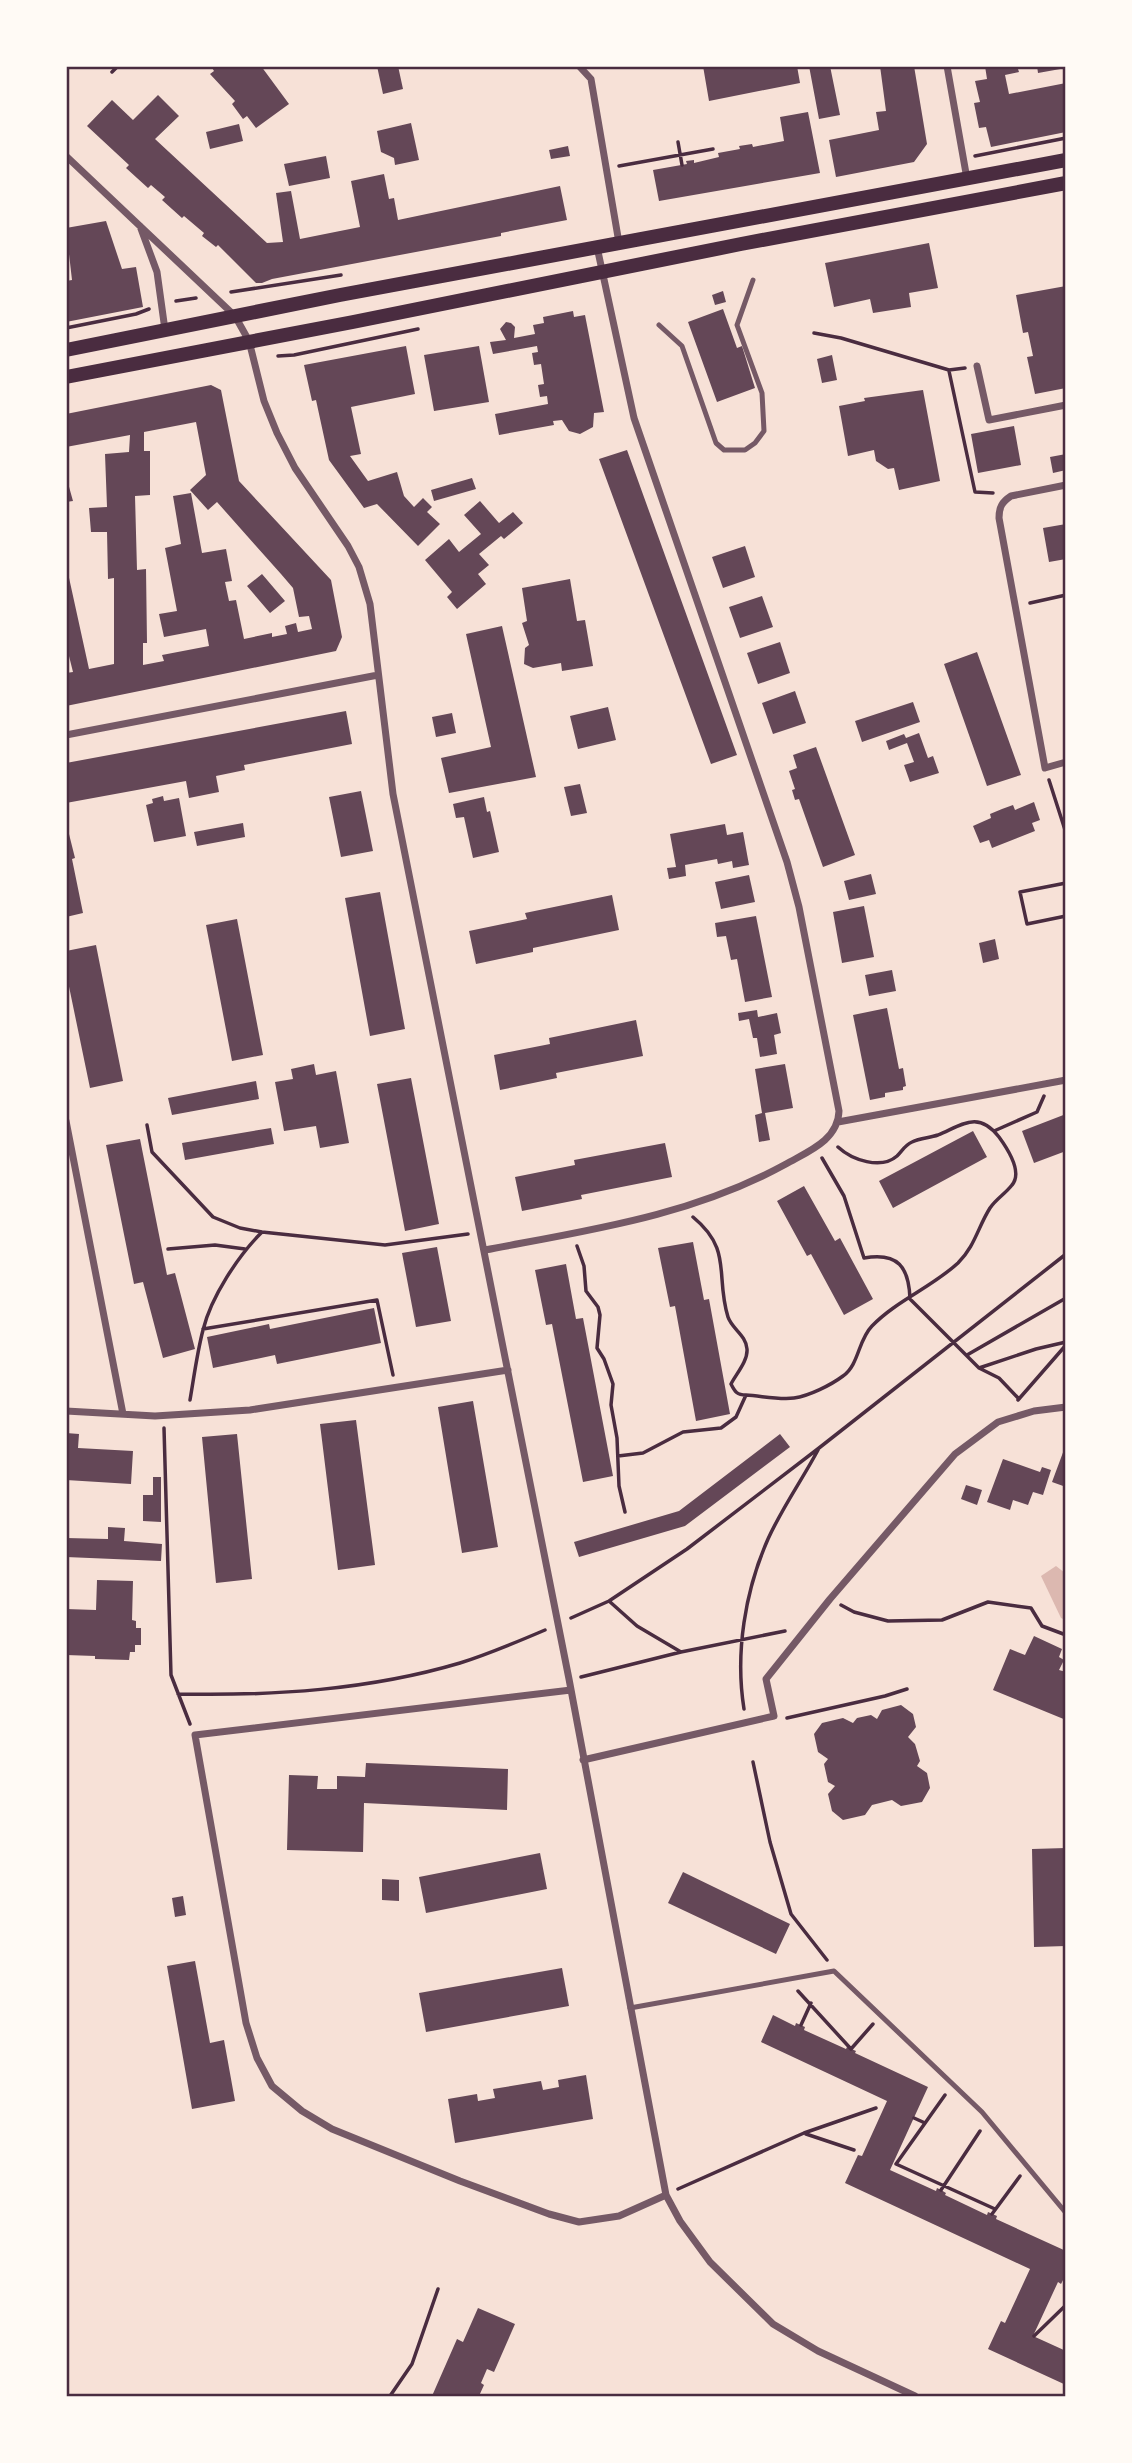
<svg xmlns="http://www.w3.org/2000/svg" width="1132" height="2463" viewBox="0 0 1132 2463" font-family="Ubuntu,sans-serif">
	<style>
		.water { fill: #dcb8b0 }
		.building { fill: #644757; fill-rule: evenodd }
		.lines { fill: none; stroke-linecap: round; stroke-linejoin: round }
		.path { stroke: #4a2c40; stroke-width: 3.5 }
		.service { stroke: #755966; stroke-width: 5 }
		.minor { stroke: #755966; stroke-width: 7 }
		.secondary { stroke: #4a2c40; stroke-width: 14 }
		.neatline { fill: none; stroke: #4a2c40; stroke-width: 2.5 }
	</style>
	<rect width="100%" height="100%" fill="#f7e1d7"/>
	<!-- water -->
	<path class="water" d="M1056,1566L1065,1573V1620L1061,1618L1041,1576Z"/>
	<!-- building -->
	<path class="building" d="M211,66H261L289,104L256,128L247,116L243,119L232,104L235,101L210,74L214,71Z
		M377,66H398L403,89L383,94Z
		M703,66H797L800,83L709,101Z
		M809,66H830L840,115L819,119Z
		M880,66H914L927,144L914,162L836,177L829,140L879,130L876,112L886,111Z
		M985,66H1017L1019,72L1005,75L1009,94L1066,83V132L991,147L986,127L979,128L974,103L980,102L975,81L987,79Z
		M1037,66H1066V68L1038,73Z
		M158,95L179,116L155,139L267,243L283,242L276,193L291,191L300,239L360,227L351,181L384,174L389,199L394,198L398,220L560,186L567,220L501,233V236L272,279L262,283H256L218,245L216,247L202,236L204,233L184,216L182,218L162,200L165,197L151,185L148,188L126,168L129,165L87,126L112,100L133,120Z
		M808,112L820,173L659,201L653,170L687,164L686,161L694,160V163L719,157L718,153L740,149L739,146L752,144L753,147L784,141L780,117Z
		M411,123L419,160L395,165L394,158L381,152L377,131Z
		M239,124L243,141L210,149L206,132Z
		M568,146L570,156L551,159L549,150Z
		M326,156L330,178L289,186L284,164Z
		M106,221L122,269L136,267L143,307L66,322V281L72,280L66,228Z
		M929,243L938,288L909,293L911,307L873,313L870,299L834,307L825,263Z
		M1066,286V388L1035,394L1027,357L1033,356L1028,332L1023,333L1016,295Z
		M723,291L726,302L715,305L712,295Z
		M723,309L737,348L742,346L755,388L717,402L688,322Z
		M573,311L574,317L585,315L604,412L594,413L593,427L580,434L569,431L562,420L553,421L554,425L499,435L495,414L548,404L547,396L540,397L538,385L544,384L541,364L534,365L532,353L538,352L537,346L493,354L490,342L506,340L500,329L506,322L511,323L515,327L514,338L535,334L533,325L544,323L543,317Z
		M406,346L415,394L351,407L361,454L350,456L368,481L397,472L404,496L414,507L423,498L432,507L427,512L440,524L418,546L377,504L364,508L329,460L316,400L312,401L304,365Z
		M479,346L489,402L434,411L424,355Z
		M832,355L837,380L822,383L817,359Z
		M211,385L221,390L239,481L331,580L342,637L336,651L66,706V673L73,672L66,644V564L89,669L114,664V578L108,579L107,532H91L89,508L107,507L105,454L129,452L130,435L66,447V414ZM196,422L206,475L190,490L208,510L217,502L281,574L293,588L299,617L309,616L312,629L298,632L296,623L285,626L287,634L272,637V633L244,639L236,600L229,601L225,582L232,581L226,549L202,553L191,493L173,496L181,544L165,548L177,611L159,614L164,637L206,629L209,646L162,655L164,661L143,665V643H147L146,569L137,570L135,496L150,495V451H144V432Z
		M923,390L940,481L899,490L894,468L888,469L876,461L874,450L848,456L839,406L865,401L864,398Z
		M1014,426L1021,465L978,473L971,434Z
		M627,450L737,755L711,764L599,459Z
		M1066,454V470L1053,473L1050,457Z
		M66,476L73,501L66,502Z
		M472,478L476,489L434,501L431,490Z
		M480,501L499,523L513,512L523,523L504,539L501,536L479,554L489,565L478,574L486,584L457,609L447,597L452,592L425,560L449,539L459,552L481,534L464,515Z
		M1066,524V559L1049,562L1043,528Z
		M745,546L755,577L723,588L712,557Z
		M262,574L285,601L270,613L247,586Z
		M570,579L577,621L585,620L593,666L562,671L561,663L533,668L524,664L525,648L529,645L522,623L527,621L522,588Z
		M762,596L773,627L740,638L729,607Z
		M502,626L536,777L449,793L441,758L491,747L466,634Z
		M780,642L790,673L758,684L747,653Z
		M977,652L1021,775L987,786L944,664Z
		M795,691L806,723L773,734L762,703Z
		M913,702L920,722L862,742L855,721Z
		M608,707L616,740L578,749L570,716Z
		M346,711L352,744L244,765L245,770L216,776L219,792L189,798L186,781L66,803V763Z
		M452,713L456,733L436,737L432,717Z
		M919,733L928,758L933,756L939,773L910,782L904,765L914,762L907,743L889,750L886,741L904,734L906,738Z
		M816,747L855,855L823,867L799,799L795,800L792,790L795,789L789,771L797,768L793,755Z
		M580,784L587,813L571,816L564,787Z
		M361,791L373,851L341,857L329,797Z
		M163,796L164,801L179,798L186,836L154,842L146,805L153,803L152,799Z
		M484,797L487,812L490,811L499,852L473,858L464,817L456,818L453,804Z
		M1034,802L1040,820L1032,823L1035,831L992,848L989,840L980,843L973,826L991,818L990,814L1002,809L1013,805L1015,810Z
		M66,822L75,858L72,859L83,913L66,917Z
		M243,823L245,837L197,846L194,832Z
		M725,824L727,835L743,832L749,865L733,868L732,861L718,864L717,859L685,865L686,876L669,879L667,868L676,867L670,834Z
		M871,874L876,894L849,900L844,881Z
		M749,875L755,902L721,909L715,882Z
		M380,892L405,1029L370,1036L345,898Z
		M612,895L619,930L533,948V952L476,964L469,931L527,919L525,913Z
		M864,906L874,957L842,963L833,912Z
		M756,916L772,997L745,1002L737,959L731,960L726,936L717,937L715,923Z
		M237,919L263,1055L232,1061L206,925Z
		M995,939L999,959L983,963L979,943Z
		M96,945L123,1081L90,1088L66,972V951Z
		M892,970L896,991L869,996L865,975Z
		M887,1008L899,1069L903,1068L906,1086L903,1087V1090L885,1093V1097L870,1100L853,1015Z
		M757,1010L758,1017L777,1013L781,1033L774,1035L777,1054L760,1057L757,1038H753L749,1019L739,1021L738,1013Z
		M636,1020L643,1056L556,1073L557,1078L500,1090L494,1055L550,1044L549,1038Z
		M314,1064L316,1075L336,1071L349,1143L320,1148L316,1126L284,1131L275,1082L293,1079L291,1069Z
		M785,1064L793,1108L765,1113L770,1140L759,1142L755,1115L762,1113L755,1069Z
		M411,1078L439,1224L405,1231L377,1084Z
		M256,1081L259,1099L172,1115L168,1098Z
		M1066,1114V1151L1034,1163L1022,1131Z
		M271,1128L274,1144L185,1160L182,1143Z
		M973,1131L987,1157L893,1208L879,1181Z
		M140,1139L167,1275L175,1273L195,1349L163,1358L143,1282L134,1284L106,1145Z
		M665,1143L672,1177L581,1195L582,1199L522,1211L515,1177L575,1165L574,1160Z
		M804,1186L835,1241L840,1238L873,1299L844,1315L811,1254L807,1256L777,1201Z
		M693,1242L704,1300L709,1299L730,1414L696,1421L675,1306L670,1307L658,1248Z
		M437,1247L451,1321L416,1327L402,1253Z
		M566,1264L576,1319L583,1318L613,1476L583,1482L552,1324L546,1325L535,1270Z
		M374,1308L381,1343L277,1364L275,1355L213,1368L207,1337L269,1324L270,1329Z
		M473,1401L498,1547L462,1553L438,1407Z
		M356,1420L375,1565L338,1570L320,1424Z
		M66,1433L79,1434L78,1448L133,1451L131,1484L66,1480Z
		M237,1434L252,1579L216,1583L202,1437Z
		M780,1434L790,1447L685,1526L579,1557L574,1542L679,1511Z
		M1065,1447H1066V1487L1052,1482Z
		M1003,1459L1040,1472L1042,1467L1051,1470L1043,1495L1033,1492L1028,1505L1013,1500L1010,1510L987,1502Z
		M153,1477H161V1522L143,1521V1495H153Z
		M966,1485L982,1490L977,1505L961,1499Z
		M108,1527L125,1528L124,1541L162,1544L161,1561L66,1557V1538L108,1539Z
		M97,1580L133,1581L132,1620L136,1621V1628H141V1645H135V1652H130L129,1660L95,1659V1656L66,1655V1609L96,1610Z
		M1034,1636L1062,1649L1059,1657L1064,1660L1059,1670L1066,1672V1720L993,1690L1010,1649L1025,1655Z
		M901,1705L913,1714L916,1727L908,1737L915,1744L920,1761L917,1766L927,1773L930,1788L922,1802L901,1806L892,1800L872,1805L865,1815L843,1820L832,1811L828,1794L835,1786L828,1782L824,1764L828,1759L818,1752L814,1734L822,1723L843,1718L853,1723L857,1718L871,1715L877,1719L882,1710Z
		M366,1763L508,1769L507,1810L364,1803L363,1852L287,1850L289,1775L318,1776L317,1789H337V1776L365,1777Z
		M1066,1848V1946L1034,1947L1032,1849Z
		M540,1853L547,1889L426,1913L419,1877Z
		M683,1872L790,1924L776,1954L668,1903Z
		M382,1879L399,1880V1901L382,1900Z
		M183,1896L186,1915L175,1917L172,1898Z
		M195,1961L210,2043L224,2040L235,2101L192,2109L167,1966Z
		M562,1968L569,2006L426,2032L419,1993Z
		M773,2015L795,2026L796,2023L805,2027L804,2030L846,2049L847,2047L856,2051L855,2053L928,2087L890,2170L936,2191L937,2188L941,2190L946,2193L945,2195L987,2215L988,2212L997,2216L996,2219L1066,2251V2274L1061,2284L1058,2282L1033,2336L1066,2351V2385L988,2349L1001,2321L1005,2323L1030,2269L845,2183L858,2155L862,2156L887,2101L761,2042Z
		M586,2075L593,2119L455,2143L448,2099L477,2094L478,2101L495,2098L493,2089L541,2081L543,2090L559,2087L558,2080Z
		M478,2308L515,2324L494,2372L487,2369L481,2383L484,2385L479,2396H432L457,2339L463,2342Z"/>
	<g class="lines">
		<!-- path -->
		<path class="path" d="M112,72L118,66
			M678,142L682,165
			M975,156L1066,138
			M619,166L713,149
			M231,292L341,275
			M176,301L196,298
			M66,328L136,314L149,309
			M814,333L841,338L949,370L965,368
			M278,356L294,355L418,329
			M949,371L975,492L993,493
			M1030,603L1066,595
			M1049,780L1066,833
			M1066,883L1020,892L1027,924L1066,916
			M147,1125L152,1152L213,1217L240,1228L262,1232L385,1245L468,1234
			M994,1131L1037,1112L1044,1096
			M822,1158L844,1196L864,1258C898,1252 909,1267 910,1299L979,1368L999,1378L1019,1399
			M693,1217C733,1250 715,1275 728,1317C732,1329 746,1335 747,1349C748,1361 736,1374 731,1384C735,1392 737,1395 746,1395
			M577,1246L584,1266L586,1291L598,1307L600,1315L597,1348L604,1359L613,1384L611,1405L617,1438L619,1486L625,1512
			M168,1249L215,1245L245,1249
			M203,1329L377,1300L393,1375
			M967,1355L1066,1298
			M979,1368L1036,1349L1066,1342
			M190,1400C194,1377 197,1353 203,1330C211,1297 238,1256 262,1232
			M1018,1400L1066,1345
			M164,1428L171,1675L190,1724
			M618,1456L643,1453L683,1432L721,1428L736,1417L746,1395C762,1396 779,1400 794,1398C809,1396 831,1385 843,1376C859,1365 858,1340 872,1326C896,1301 932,1287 958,1263C975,1246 978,1227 990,1208C996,1199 1005,1194 1012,1185C1023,1172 1007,1148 999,1137C978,1110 962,1125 938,1135C929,1138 920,1138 912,1142C905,1145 902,1151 897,1156C881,1170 852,1160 838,1147
			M609,1601L637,1626L681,1652
			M841,1605L854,1612L888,1621L942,1620L988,1602L1031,1608L1042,1626L1066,1635
			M571,1618L609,1601L687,1549L819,1448L1066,1254
			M581,1677L681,1652L785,1631
			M178,1694C273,1696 369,1690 460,1663C489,1654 517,1642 545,1630
			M744,1709C735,1653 745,1591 768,1539C782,1508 802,1480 818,1450
			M787,1718L885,1696L907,1689
			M753,1762L770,1842L791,1914L827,1960
			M798,1991L851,2049L873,2024
			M801,2025L811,2003
			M945,2095L896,2164L995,2209
			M914,2118L925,2123
			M806,2134L854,2150
			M678,2189L804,2133L876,2108
			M941,2190L980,2131
			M992,2214L1020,2176
			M1034,2336L1066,2305
			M390,2396L412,2364L438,2289"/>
		<!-- service -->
		<path class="service" d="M659,325L682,346L716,443L724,450H745L755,443L764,431L762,393L737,325L753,280
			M630,2008L834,1971L982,2112L1066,2213"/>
		<!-- minor -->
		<path class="minor" d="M579,66L591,79L619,243
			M947,66L967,179
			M66,156L235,316L249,341L264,401L277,433L295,468L348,546L359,567L370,604L393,794L569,1679L666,2195L680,2221L710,2262L773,2324L818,2351L915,2396
			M140,226L157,272L165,330
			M977,366L989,420L1066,405
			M1066,485L1011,496C1002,502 999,507 999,518L1045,768L1066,762
			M66,735L378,675
			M66,1121L123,1414
			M838,1122L1066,1080
			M485,1250C590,1230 691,1216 786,1164C809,1151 838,1140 839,1111L799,907L787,862L634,418L597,247
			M66,1411L155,1416L250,1410L508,1370
			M571,1690L195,1735L246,2023L257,2058L272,2086L302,2111L332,2129L460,2181L549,2214L579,2222L619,2216L666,2195
			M583,1760L774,1716L766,1679L830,1599L955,1454L998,1422L1034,1411L1066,1407"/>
		<!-- secondary -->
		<path class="secondary" d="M66,350L340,295L1066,160
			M66,377L353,322L741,244L1066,183"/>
	</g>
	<!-- border -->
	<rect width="1132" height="2463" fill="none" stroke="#fffaf5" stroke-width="136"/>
	<rect x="68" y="68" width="996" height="2327" class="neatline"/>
</svg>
